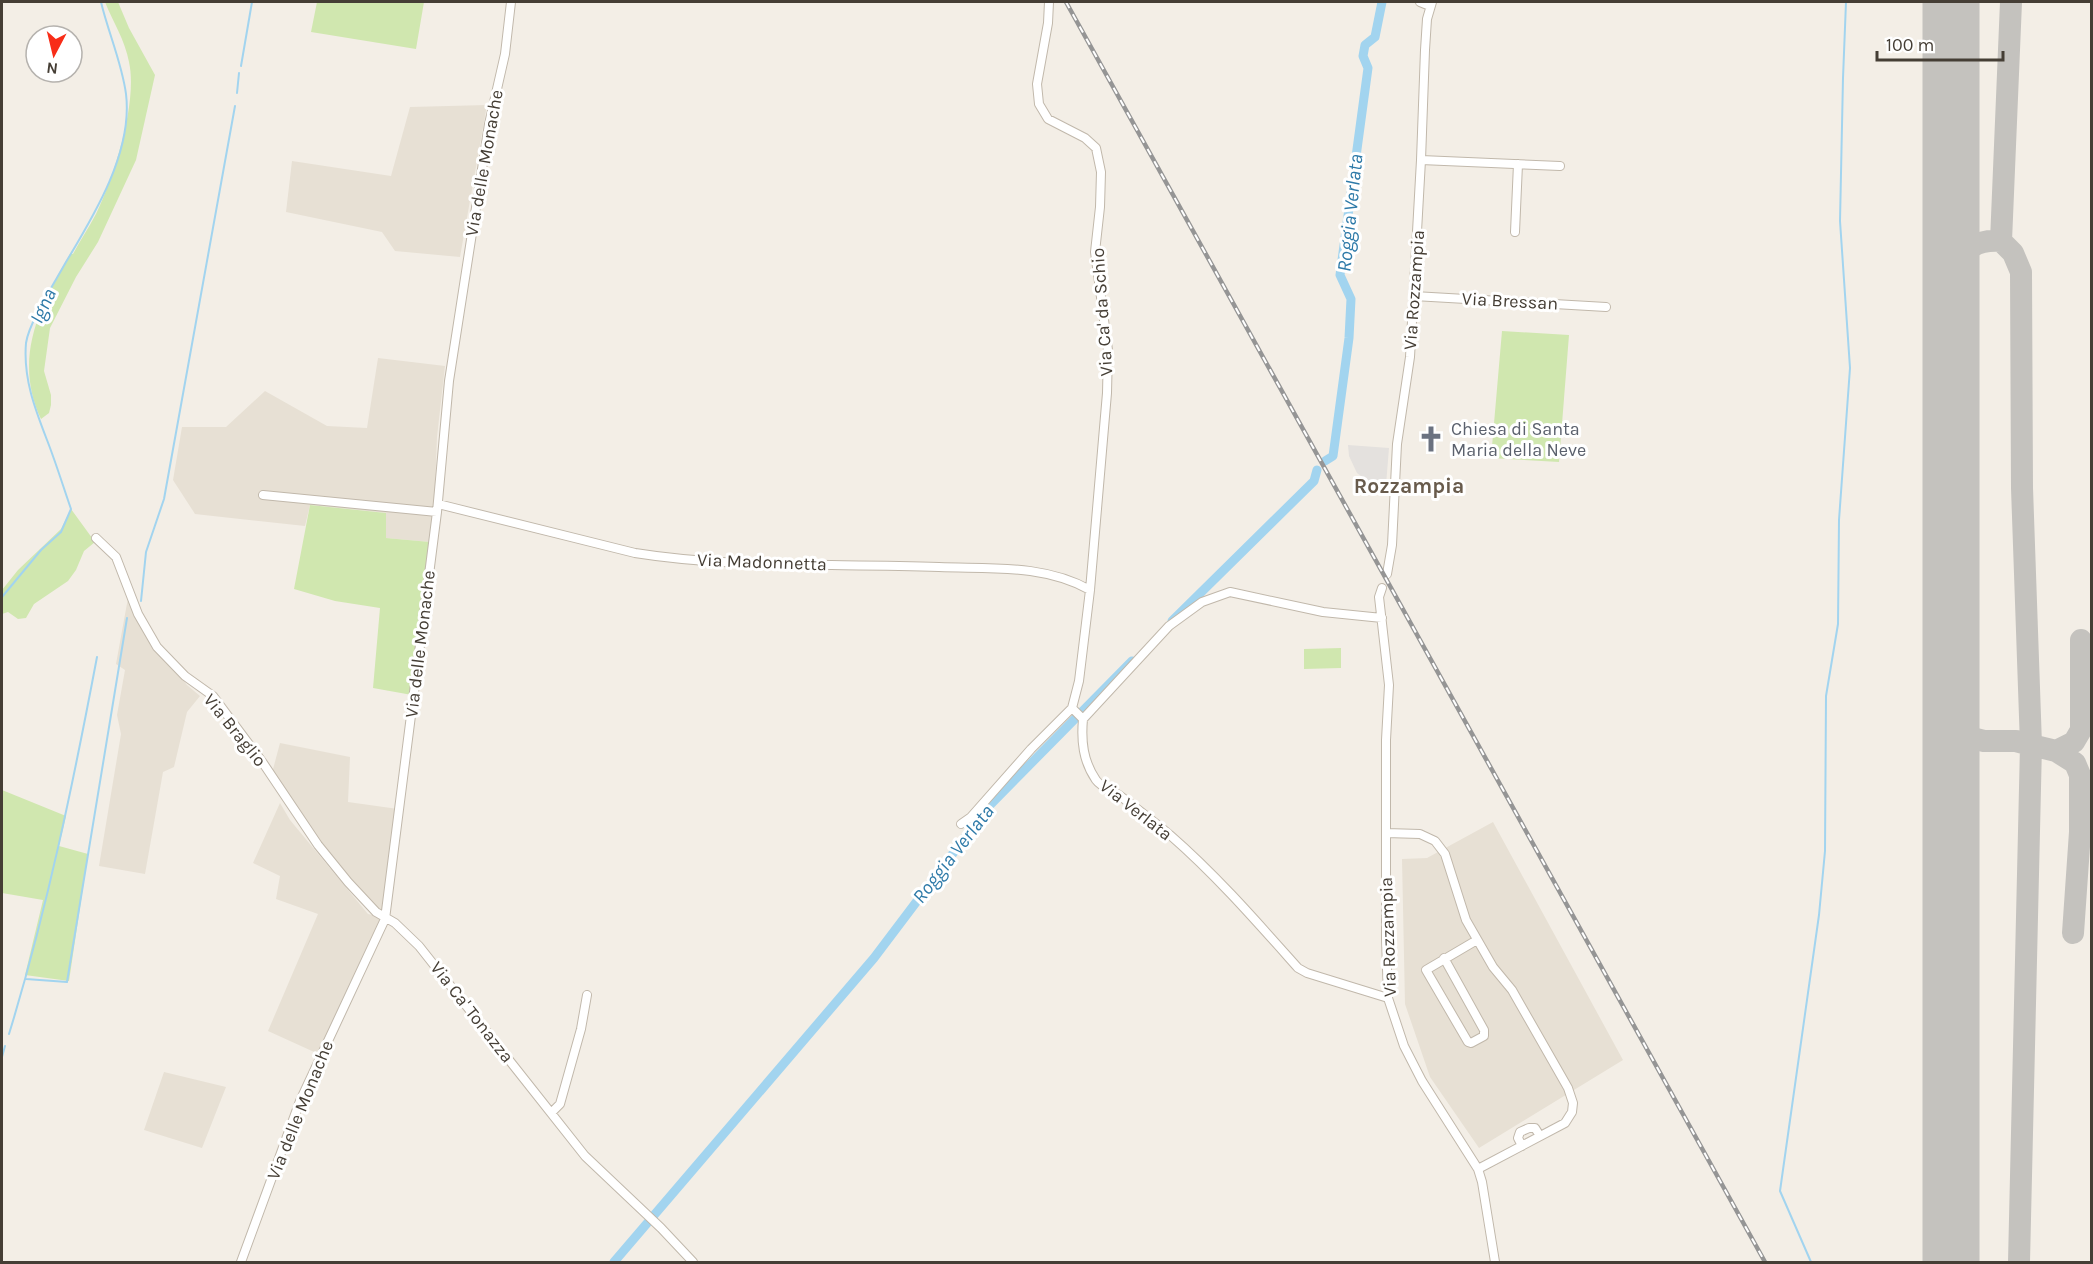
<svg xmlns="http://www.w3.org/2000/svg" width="2093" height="1264" viewBox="0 0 2093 1264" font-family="Karla,sans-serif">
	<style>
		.residential { fill: #e7e0d4 }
		.green { fill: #d0e7af }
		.parking { fill: #e4e1de }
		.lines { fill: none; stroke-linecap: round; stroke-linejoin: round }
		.stream { stroke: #a2d4ef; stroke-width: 2 }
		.canal { stroke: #a2d4ef; stroke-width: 9 }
		.taxiway { stroke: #c4c2be; stroke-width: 22 }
		.runway { stroke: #c4c2be; stroke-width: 57 }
		.minor-casing { stroke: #c1b8ab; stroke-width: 10 }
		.minor { stroke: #fff; stroke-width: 8 }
		.rail-casing { stroke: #959595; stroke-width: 4.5 }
		.rail { stroke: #fff; stroke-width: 2; stroke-dasharray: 7; stroke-linecap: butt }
		.labels { text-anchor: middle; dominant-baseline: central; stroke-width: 6; stroke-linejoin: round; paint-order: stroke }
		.street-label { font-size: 18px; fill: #453e35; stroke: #fff }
		.worship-label { font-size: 18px; fill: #5b616d; stroke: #fff; text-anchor: start }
		.water-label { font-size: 20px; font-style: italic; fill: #2e7aa8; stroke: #fff }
		.quarter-label { font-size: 21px; font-weight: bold; fill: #685b4c; stroke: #fff }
	</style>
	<rect width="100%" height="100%" fill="#f3eee6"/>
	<!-- residential -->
	<path class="residential" d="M487,105L460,257L395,251L382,232L286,212L292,161L391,176L410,107Z
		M378,358L445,366L437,437L434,518L430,542L386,538V513L310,505L305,526L195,514L173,480L182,427H226L265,391L327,426L367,428Z
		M128,598L150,640L187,685L200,696L187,712L174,767L163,772L145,874L99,866L121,734L117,715L125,670L116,664Z
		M280,743L350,757L348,802L398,809L386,911L373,908L296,816L272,773Z
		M280,803L290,820L368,914L385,918L323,1056L268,1031L318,914L276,899L280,876L253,863Z
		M1493,822L1623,1060L1479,1148L1430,1077L1405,1004L1402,859L1427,858Z
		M164,1072L226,1087L202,1148L144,1130Z"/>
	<!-- green -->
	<path class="green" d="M105,2H118L129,28L155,75L136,160L98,242L76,277L50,328L44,371L51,395V405L49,413L41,419C13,359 39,307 70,254H73C80,241 89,227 96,214C114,177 138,102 129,62C125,40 113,22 105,2Z
		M317,2H424L416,49L311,32Z
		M1502,331L1569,335L1559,462L1491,458Z
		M310,505L386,513V538L430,542L412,695L373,688L380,608L335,601L294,589Z
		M71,509L95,542L84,551L76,570L68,581L34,604L26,618L18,619L8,612L2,614V590L18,570L61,529Z
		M1341,648V668L1304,669V649Z
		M2,790L66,816L59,846L88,854L69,981L25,975L43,900L2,893Z"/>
	<!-- parking -->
	<path class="parking" d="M1348,445L1389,448L1386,485L1369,482L1357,473L1349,456Z"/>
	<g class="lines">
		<!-- stream -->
		<path class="stream" d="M241,66L252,2
			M237,93L239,73
			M2,597L41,550L61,532L71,509C63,486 56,463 47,440C35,409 23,378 26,343C29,322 55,282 66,262C95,214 133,151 126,94C122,63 108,32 101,2
			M141,601L146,552L164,499L235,106
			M26,979L67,982L127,618
			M9,1034C47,910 73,784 97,657
			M2,1057L5,1046
			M1811,1262L1780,1191L1819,915L1825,851L1826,696L1838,624L1839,520L1850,368L1840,221L1843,78L1846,2"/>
		<!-- canal -->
		<path class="canal" d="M1325,461L1333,456L1349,338L1351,299L1340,275L1368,68L1363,56L1365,45L1375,37L1382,2
			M1172,621L1314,481L1317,470
			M614,1262L874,958L988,807L1132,661"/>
		<!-- taxiway -->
		<path class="taxiway" d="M2011,2L2001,241L2013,253L2021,272L2022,488L2031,745L2056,751L2075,763L2080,775V832L2073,933
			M1951,271C1965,250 1974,239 2001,241
			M1951,714L1958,727L1968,737L1984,741H2016L2031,745L2019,1262
			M2056,751L2074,742L2081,730V640
			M1951,761L1959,746L1968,737"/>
		<!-- runway -->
		<path class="runway" d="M1951,1262V2"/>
		<!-- minor casing -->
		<g class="minor-casing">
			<path id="minor" d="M1049,2L1048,23L1037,84L1039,104L1048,119L1085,138L1096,148L1101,172L1100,207L1095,252L1108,350L1107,393L1090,590L1079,681L1072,708L1083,719
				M1420,2L1430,6
				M1421,160L1560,166
				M1515,232L1518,164
				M1414,296L1606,307
				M263,495L437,512
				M438,504L635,553C735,569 837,563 939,567C990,569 1044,564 1090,590
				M96,538L116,557L138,614L157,647L185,676L213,696L263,763L318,845L348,882L376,912L395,923L419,946L585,1156L661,1228L693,1262
				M1387,574L1392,545L1397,444L1410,357L1421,160L1425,50L1427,19L1432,2
				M1382,588L1379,597L1389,685L1386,740V939L1388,998L1404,1046L1422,1081L1478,1169L1482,1182L1495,1262
				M1382,618L1323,612L1230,592L1202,602L1169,626L1083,719C1081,741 1083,761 1096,780C1101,787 1111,790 1119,795C1136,808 1153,821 1170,835C1216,875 1257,922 1298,968L1307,973L1388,998
				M961,824L971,817L1031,749L1072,708
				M1386,833L1420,834L1435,841L1445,854L1466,920L1493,967L1512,990L1568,1088L1573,1103L1572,1112L1565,1123L1478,1169
				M1444,958L1484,1030V1036L1471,1043L1468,1042L1426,970L1477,940
				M551,1113L560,1104L581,1029L587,995
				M1522,1146L1518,1138L1520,1132L1529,1128H1535L1540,1136
				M241,1262L300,1101L385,919L437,512L449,381L489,124L505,54L511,2"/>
		</g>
		<!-- minor -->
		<use href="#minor" class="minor"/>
		<!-- rail casing -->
		<g class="rail-casing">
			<path id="rail" d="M1066,2L1765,1262"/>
		</g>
		<!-- rail -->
		<use href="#rail" class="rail"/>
	</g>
	<!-- icons -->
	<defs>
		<g id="church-bare" transform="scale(2.07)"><path d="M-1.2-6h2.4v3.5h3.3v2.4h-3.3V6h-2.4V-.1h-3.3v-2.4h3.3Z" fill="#6b7280" stroke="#fff" stroke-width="2.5" paint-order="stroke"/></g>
	</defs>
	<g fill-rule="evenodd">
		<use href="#church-bare" x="1431" y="439"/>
	</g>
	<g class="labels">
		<!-- street labels -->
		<g class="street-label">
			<text transform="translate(484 163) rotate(-80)">Via delle Monache</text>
			<text transform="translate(1414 290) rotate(-86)">Via Rozzampia</text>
			<text transform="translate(1510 301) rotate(3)">Via Bressan</text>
			<text transform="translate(1102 312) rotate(-94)">Via Ca' da Schio</text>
			<text transform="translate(762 562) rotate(2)">Via Madonnetta</text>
			<text transform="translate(420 644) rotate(-83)">Via delle Monache</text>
			<text transform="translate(235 730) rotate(51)">Via Braglio</text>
			<text transform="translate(1136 810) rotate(38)">Via Verlata</text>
			<text transform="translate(1388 937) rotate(-92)">Via Rozzampia</text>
			<text transform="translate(472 1012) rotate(52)">Via Ca' Tonazza</text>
			<text transform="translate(300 1110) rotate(-68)">Via delle Monache</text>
		</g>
		<!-- worship labels -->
		<g class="worship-label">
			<text x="1451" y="429">Chiesa di Santa<tspan x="1451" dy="21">Maria della Neve</tspan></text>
		</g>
		<!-- water labels -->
		<g class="water-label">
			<text transform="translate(1350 213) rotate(-84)">Roggia Verlata</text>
			<text transform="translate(43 306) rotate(-65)">Igna</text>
			<text transform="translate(953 854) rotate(-52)">Roggia Verlata</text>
		</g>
		<!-- quarter labels -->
		<g class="quarter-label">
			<text x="1409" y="486">Rozzampia</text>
		</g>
	</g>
	<!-- border -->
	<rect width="2093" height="1264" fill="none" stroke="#453e35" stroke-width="6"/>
	<!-- north arrow -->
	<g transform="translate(54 54) rotate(187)"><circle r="28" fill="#ffffff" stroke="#b5b2ae" stroke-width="1.5"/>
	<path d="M0-4.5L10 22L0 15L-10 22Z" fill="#f82d18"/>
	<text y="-9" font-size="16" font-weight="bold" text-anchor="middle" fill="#453e35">N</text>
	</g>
	<!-- scale -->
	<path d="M1877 51v9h126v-9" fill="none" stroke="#453e35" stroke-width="3"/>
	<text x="1886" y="51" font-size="18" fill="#453e35" stroke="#ffffff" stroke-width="4.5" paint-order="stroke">100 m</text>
</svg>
